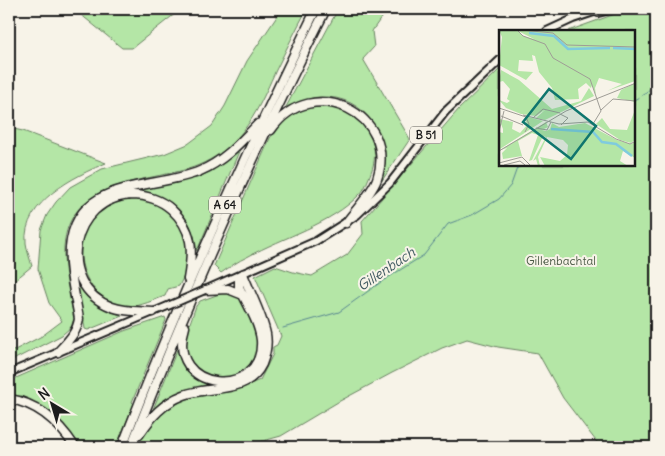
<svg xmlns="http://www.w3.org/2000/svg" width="665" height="456" viewBox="0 0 665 456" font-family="Delius,sans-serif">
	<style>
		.green { fill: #b4e6a6; stroke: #688161 }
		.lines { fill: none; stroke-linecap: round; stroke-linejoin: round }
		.stream { stroke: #578590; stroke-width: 1 }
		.primary-casing { stroke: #1c1c1c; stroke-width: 10 }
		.highway-casing { stroke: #1c1c1c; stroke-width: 11 }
		.primary { stroke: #f7f3e8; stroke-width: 6 }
		.highway { stroke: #f7f3e8; stroke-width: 8 }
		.primary-bridge-casing { stroke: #1c1c1c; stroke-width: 10; stroke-linecap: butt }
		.primary-bridge { stroke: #f7f3e8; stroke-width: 6 }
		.labels { text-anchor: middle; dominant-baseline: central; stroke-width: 4; stroke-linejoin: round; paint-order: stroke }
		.shield { fill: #f7f3e8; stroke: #5e5c59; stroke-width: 1 }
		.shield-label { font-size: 11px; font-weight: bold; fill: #1c1c1c }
		.park-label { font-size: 12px; fill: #4a5945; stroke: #f7f3e8 }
		.water-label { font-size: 14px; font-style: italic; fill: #3f5960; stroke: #f7f3e8 }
		.inset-river { fill: none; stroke: #7fcbde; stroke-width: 2.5 }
		.inset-road { fill: none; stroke: #9f9d96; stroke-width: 1 }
		.view { fill: #0f766e; fill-opacity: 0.15; stroke: #0f766e; stroke-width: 2.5 }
		.inset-edge { fill: none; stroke: #1c1c1c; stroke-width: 2.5 }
	</style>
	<rect width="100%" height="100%" fill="#f7f3e8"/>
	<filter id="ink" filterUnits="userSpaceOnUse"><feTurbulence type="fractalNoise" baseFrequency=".02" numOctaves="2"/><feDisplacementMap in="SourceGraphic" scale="10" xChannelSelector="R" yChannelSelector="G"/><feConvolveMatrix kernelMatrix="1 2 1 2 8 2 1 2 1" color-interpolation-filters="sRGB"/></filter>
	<g filter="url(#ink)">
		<!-- green -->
		<path class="green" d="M74,9H181L132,48H122Z
			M282,9H307C296,29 286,50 276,70C263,98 252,126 228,147C218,156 202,165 188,169C141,182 68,182 64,247C63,271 70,296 74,319L71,327L62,335L9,362V353L42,336L62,321L49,303L38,269L41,230L47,215L56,202L70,187L102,169L164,154L188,144L212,126L225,106L247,61Z
			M338,9H385L386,11L372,31L374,47L363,59L410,139L381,182C392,140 368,94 319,97C308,98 297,103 286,107Z
			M629,9H656V447H599V445L563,398L538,353L498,347L467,339L442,348L392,373L338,402L281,436L242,447H137C150,421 165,401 196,395C206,393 217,394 227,392C238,389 249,384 260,380L273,354V347L277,345L281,336L255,276L275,266L293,272L312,276L347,255L363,234L362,221L459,109L500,69V165H634V31H568Z
			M321,105C343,109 363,117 372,140C377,155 374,166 368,180C366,185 364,190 360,194C330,225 285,236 247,257C238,261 230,267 221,273L214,266L270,138L285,119L297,111Z
			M9,128L23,131L106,163C75,176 22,202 26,243C27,251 30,259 32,266L9,285Z
			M240,149L197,251C192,215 171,194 135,191V189L197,178L212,171Z
			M132,198C142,199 153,200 162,206C184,218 193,248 186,272C184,277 181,281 179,286L168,289L165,296C154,300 141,306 129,307C122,307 113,303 107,300C76,281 71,235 100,211C109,203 120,201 132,198Z
			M79,281L90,298L102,307L122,316L88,330L85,329L77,282Z
			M225,292L235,293L242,299L257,332L259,344L253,362L247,370L229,379L209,378L192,365L185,346L186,334L196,306L200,301Z
			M165,317L166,320L132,402L134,404L116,447H79C64,420 39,401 9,395V381L124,331Z
			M178,347L203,380L219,385L218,387L197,389L152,412Z"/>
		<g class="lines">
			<!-- stream -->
			<path class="stream" d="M634,100L646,93L656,82
				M283,328L339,312L381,282L424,255L448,224L472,215L499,199L511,185L517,168L526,165"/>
			<!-- primary casing -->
			<g class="primary-casing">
				<path id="primary" d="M598,13L613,9
					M547,31L573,19L603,9
					M207,289L316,241L357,215L390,183L446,111L500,60
					M9,373L170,305"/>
			</g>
			<!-- highway casing -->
			<g class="highway-casing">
				<path id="highway" d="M271,130C312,71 399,115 377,179C371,195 356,209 346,223
					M205,290L228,289L243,295
					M153,312C140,311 125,312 112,307C53,285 70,197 133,195C146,195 161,200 171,209C194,230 193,251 188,279
					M185,327C164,393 265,401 261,340C259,322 247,304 239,287V280L243,274
					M58,352C67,342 77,333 79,319C76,298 68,269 70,248C76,176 153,191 200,171C224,161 240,143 258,124
					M9,399C38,403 60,424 75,447
					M139,435C151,417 163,403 184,395C210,385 247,395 262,364C266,354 268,345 266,334C262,314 250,293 243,274
					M122,447C179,298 246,152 316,9
					M131,447C189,298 254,151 326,9"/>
			</g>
			<!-- primary -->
			<use href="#primary" class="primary"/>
			<!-- highway -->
			<use href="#highway" class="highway"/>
			<!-- primary-bridge casing -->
			<g class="primary-bridge-casing">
				<path id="primary-bridge" d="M170,305L205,290"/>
			</g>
			<!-- primary-bridge -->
			<use href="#primary-bridge" class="primary-bridge"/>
		</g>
	</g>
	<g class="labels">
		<!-- shield labels -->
		<g class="shield">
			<rect x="410" y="126.5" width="32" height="17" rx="4"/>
			<rect x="209" y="196.5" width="32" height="17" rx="4"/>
		</g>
		<g class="shield-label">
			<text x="426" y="135">B 51</text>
			<text x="225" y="205">A 64</text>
		</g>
		<!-- park labels -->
		<g class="park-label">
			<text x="561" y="260">Gillenbachtal</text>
		</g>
		<!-- water labels -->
		<g class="water-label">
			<text transform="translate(386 269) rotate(-34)">Gillenbach</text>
		</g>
	</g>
	<!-- overview -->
	<g transform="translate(499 30)">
		<rect width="136" height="136" fill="#f7f3e8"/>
		<path d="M0,0H18L24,6L35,9L19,1L136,0V51L108,61L123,54L100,48L96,58L97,65L93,55L92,58L87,53L79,59L80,69L56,70L53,58L40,42L36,26L33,25L34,31L20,30L19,41L34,42L27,50L0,35L3,7ZM2,40L20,50L53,79L82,71L90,58L95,66L46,90L37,88L47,79L37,86L22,84L7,78L0,70L8,73L11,71L8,69L11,59L4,51L0,52ZM136,53V72L118,68L122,60ZM136,80V110L132,113L121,110L97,94L103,88L111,99L128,100ZM26,86L44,91L1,119L0,102L4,103V99L0,89L14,92L13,99L21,103L28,95ZM47,92L49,97L43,100L47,101L51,99L53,93L60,97L86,93L118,110L132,114L136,112V128L124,121L121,131L129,136H46L41,127L61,131L68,125L69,115L64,110L48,107L39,127L41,136H39L37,129L34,131L47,107L44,106L33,130L30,131L39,105L33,103L19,111L23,126L4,129L3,123L8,118L1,120Z" fill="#b4e6a6"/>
		<path class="inset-river" d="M30,3L55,6L69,19L111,18M114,18L137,19M52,99L94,102L103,112L117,114L133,126"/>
		<path class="inset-road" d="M18,0L24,6L46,14L54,28L91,49L102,81L94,94M22,0L54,3L68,15L137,17M0,78L27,87L30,94L26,102M102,80L114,69L137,71M61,84L69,88L62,95M24,85L60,94L89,92L117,109L131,114L137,111M2,86L24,95M34,88L44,79L61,83M37,98L48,100L52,92M0,101L5,81M0,121L67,81L137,53M0,133L23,127L31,135M5,135L21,131L26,135"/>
		<path class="view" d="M50,59L97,96L72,129L24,92Z"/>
		<rect width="136" height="136" class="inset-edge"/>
	</g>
	<!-- margin -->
	<rect width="665" height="456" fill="none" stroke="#f7f3e8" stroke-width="30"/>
	<rect x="15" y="15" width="635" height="426" fill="none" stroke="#1c1c1c" stroke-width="2" filter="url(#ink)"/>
	<!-- north arrow -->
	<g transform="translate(52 404) rotate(322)" stroke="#f7f3e8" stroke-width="4" paint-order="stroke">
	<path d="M0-4L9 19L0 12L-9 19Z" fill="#1c1c1c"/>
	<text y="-8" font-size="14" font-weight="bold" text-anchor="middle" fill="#1c1c1c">N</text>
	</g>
</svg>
